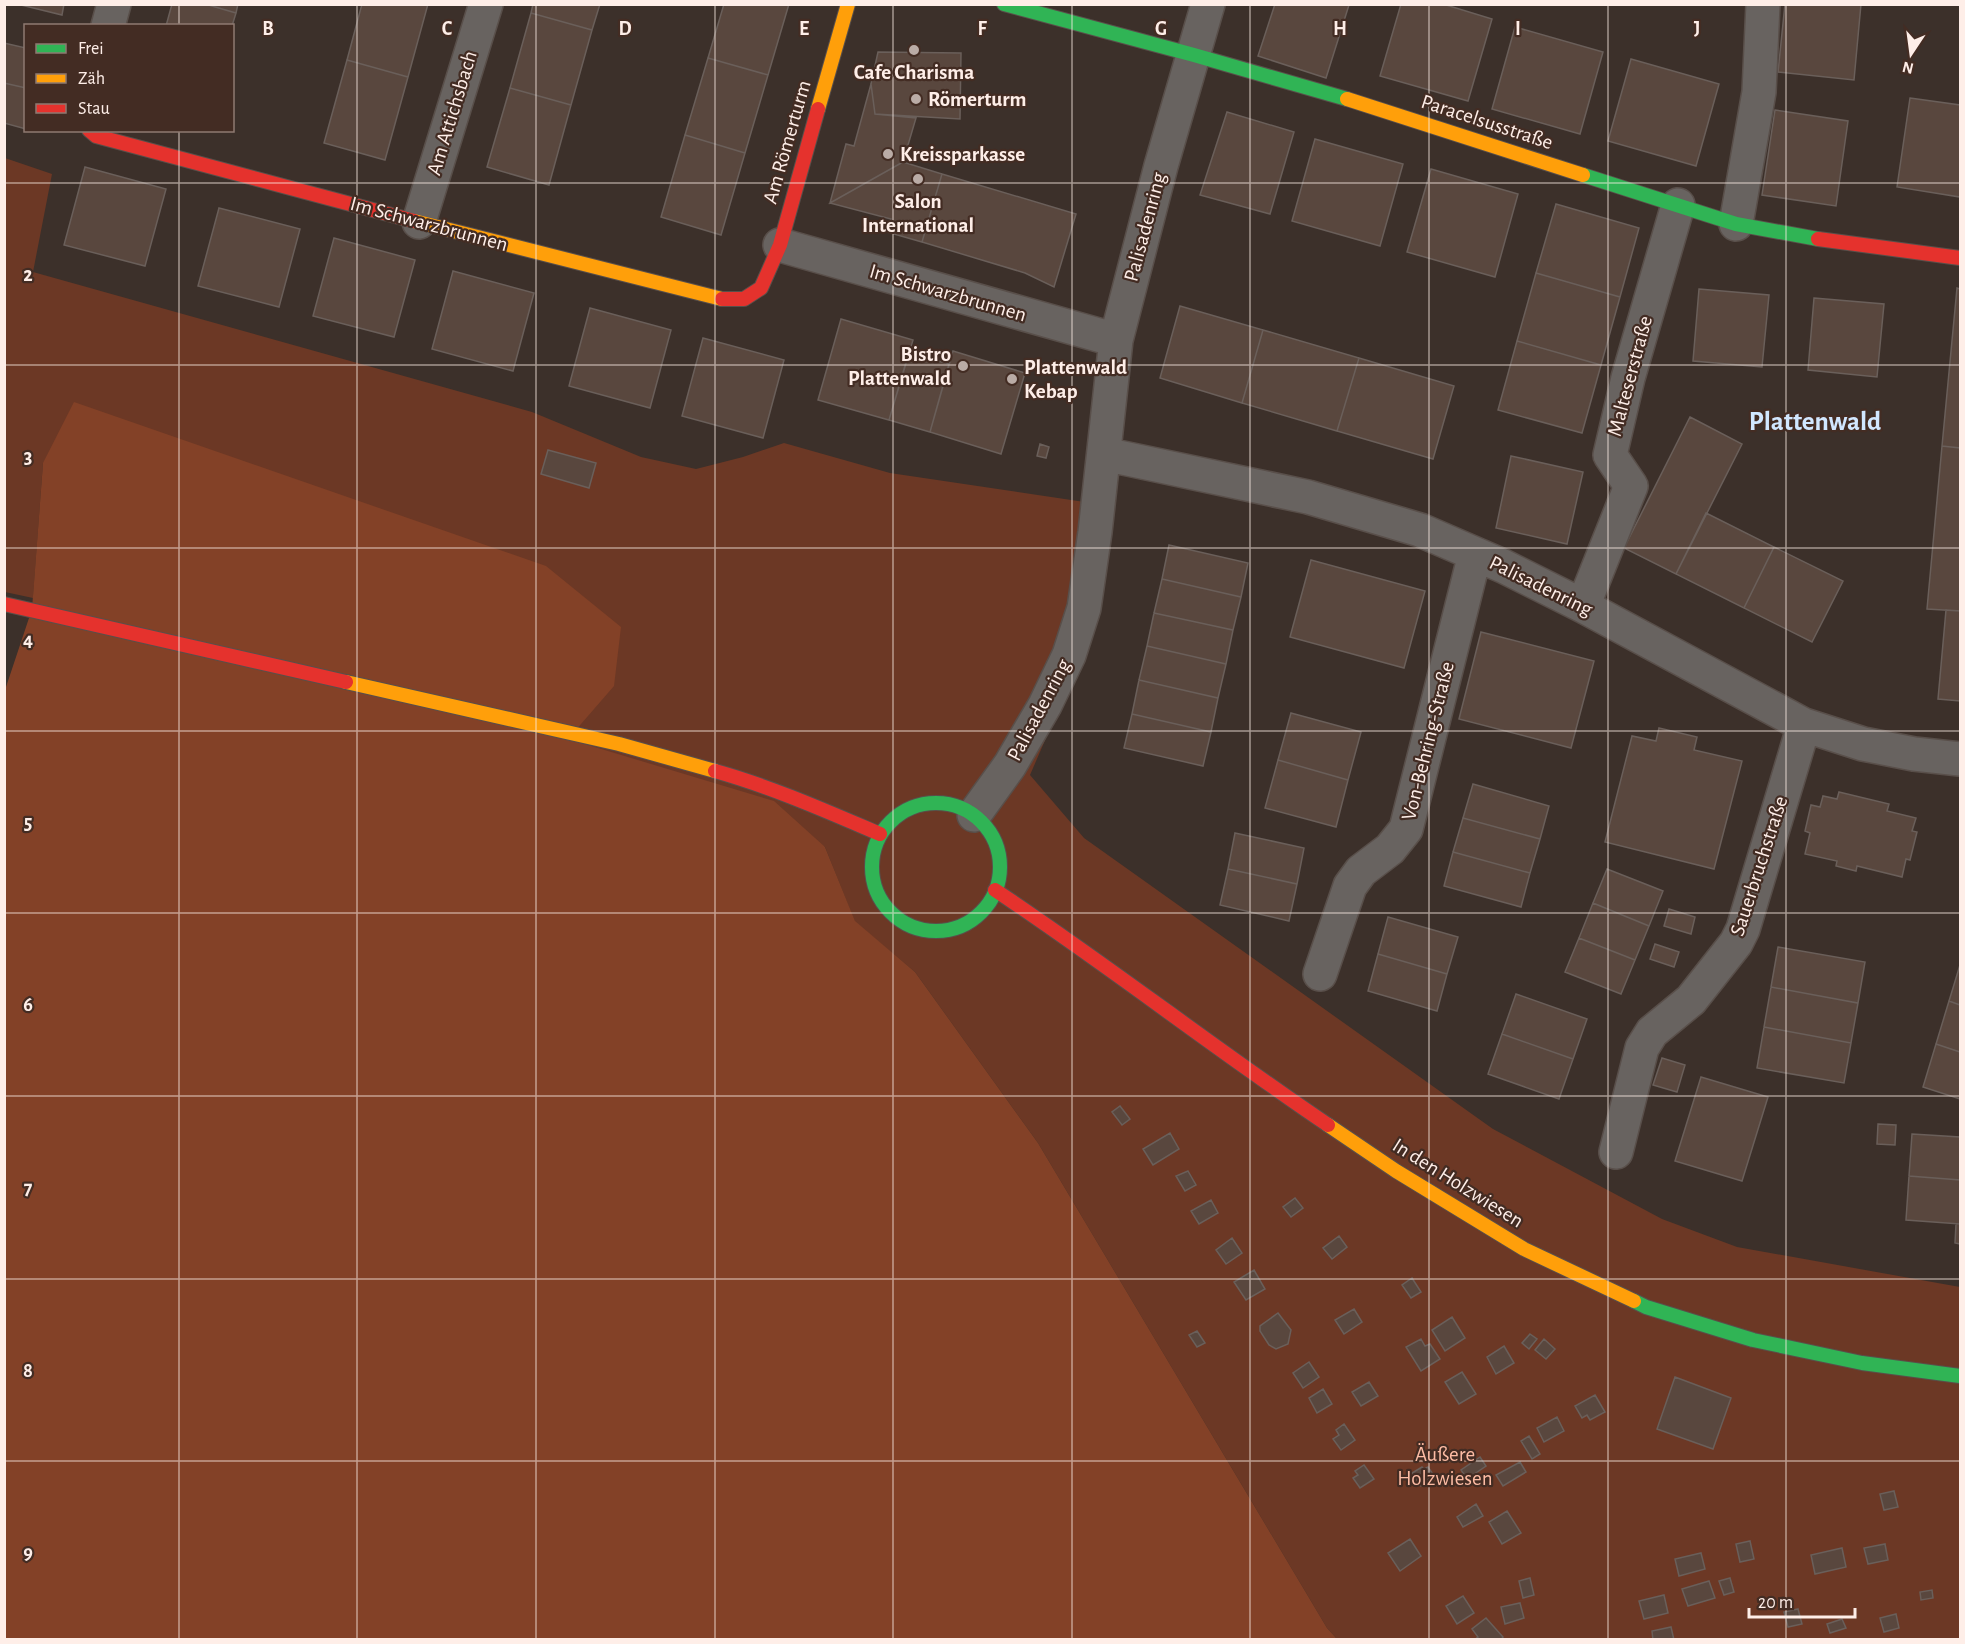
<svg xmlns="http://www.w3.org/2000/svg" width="1965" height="1644" viewBox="0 0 1965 1644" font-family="'Alegreya Sans',sans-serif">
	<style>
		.green { fill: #6c3825 }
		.forest { fill: #834127 }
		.building { fill: #59473e; stroke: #6a5f5a; stroke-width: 1.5 }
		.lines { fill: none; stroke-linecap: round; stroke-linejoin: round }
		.street-casing { stroke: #594f4a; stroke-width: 36 }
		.fast-casing { stroke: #594f4a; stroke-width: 16 }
		.slow-casing { stroke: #594f4a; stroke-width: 16 }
		.jam-casing { stroke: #594f4a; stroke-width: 16 }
		.street { stroke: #686360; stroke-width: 33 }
		.fast { stroke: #30b455; stroke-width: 14 }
		.slow { stroke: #ff9f0a; stroke-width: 14 }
		.jam { stroke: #e5322d; stroke-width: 14 }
		.grid { fill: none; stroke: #feeee8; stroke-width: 1.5; stroke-opacity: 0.55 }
		.poi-dot { fill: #baaca6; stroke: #432c23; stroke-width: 2 }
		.labels { text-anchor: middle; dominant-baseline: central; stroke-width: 4.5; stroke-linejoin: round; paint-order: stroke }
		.poi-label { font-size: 21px; font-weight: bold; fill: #feeee8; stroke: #432c23; text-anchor: start }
		.street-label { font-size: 21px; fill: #feeee8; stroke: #432c23 }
		.park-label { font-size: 21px; fill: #fdbca4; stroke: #432c23 }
		.district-label { font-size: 27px; font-weight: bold; fill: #d1e7ff; stroke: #432c23 }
		.grid-label { font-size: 20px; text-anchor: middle; font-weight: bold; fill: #feeee8; stroke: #432c23; stroke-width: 4.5; stroke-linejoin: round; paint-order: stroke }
	</style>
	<rect width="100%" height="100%" fill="#3c302a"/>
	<!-- green -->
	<path class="green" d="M5,158L52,174L33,272L532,412L641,457L696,469L743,457L784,443L890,473L1098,504L1033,725L1046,738L1030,775L1084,838L1493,1129L1662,1219L1737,1247L1960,1287V1639H1337L1327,1628L1038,1143L915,972L855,922L825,847L567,740L43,463L33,598L5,592Z"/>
	<!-- forest -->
	<path class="forest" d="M74,402L546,566L621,627L614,686L568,739L774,801L825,847L855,921L915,972L1038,1143L1327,1628L1337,1639L5,1640V690L32,609L43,463Z"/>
	<!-- building -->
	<path class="building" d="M17,4H64L62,15Z
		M172,4H205L236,13L232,26H166Z
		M205,4H238L236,13Z
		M362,4H428L408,77L347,60Z
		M533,4H600L592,30L531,13Z
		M724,4H789L768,75L708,58Z
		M1275,4L1349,5L1326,78L1258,56Z
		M1401,4H1443L1492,19L1468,101L1380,76Z
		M1785,4H1861L1854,80L1778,72Z
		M531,13L592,30L571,105L510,88Z
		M1515,27L1603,52L1580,134L1492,109Z
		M4,43L26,48V88L4,83Z
		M878,52L961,53L960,119L875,114L871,84Z
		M708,58L768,75L745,153L685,135Z
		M1631,59L1719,84L1696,166L1608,141Z
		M347,60L408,77L385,160L324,143Z
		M4,83L26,88V129L4,123Z
		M871,84L875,114L916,118L903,162L830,203L846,144L854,146Z
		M510,88L571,105L549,185L487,167Z
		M1910,98L1960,105V197L1897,187Z
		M1775,110L1848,121L1836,206L1762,195Z
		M1227,112L1294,132L1270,214L1200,195Z
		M685,135L745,153L721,235L661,217Z
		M1315,139L1403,164L1380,246L1292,221Z
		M903,162L942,174L922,242L887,232L891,219L830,203Z
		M85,167L166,189L145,266L64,245Z
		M1431,169L1518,194L1495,277L1407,252Z
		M942,174L1076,214L1054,287L1025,273L922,242Z
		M1556,204L1639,228L1620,297L1536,273Z
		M219,208L300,229L279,307L198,286Z
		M334,238L415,260L394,337L313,316Z
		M453,271L534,293L513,371L432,349Z
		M1536,273L1620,297L1601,365L1517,341Z
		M1957,288L1960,289V448L1942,446Z
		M1699,289L1769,295L1762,367L1693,361Z
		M1814,298L1884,304L1877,377L1808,370Z
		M1180,306L1263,330L1242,403L1160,378Z
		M590,308L671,330L650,408L569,386Z
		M841,319L913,340L889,420L818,400Z
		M1263,330L1359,358L1337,431L1242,403Z
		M703,338L784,360L763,438L682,416Z
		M1517,341L1601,365L1582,433L1498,410Z
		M953,351L1025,373L1001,454L930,432Z
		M909,352L949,364L930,432L889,420Z
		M1359,358L1454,386L1433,459L1337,431Z
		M1690,417L1742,444L1676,574L1624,548Z
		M1040,444L1049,447L1046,458L1037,456Z
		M1942,446L1960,448V611L1927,609Z
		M548,450L596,463L589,488L541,474Z
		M1511,456L1583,472L1567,544L1496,528Z
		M1706,513L1774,547L1744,608L1676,574Z
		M1169,545L1248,563L1241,597L1162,579Z
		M1774,547L1843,581L1812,642L1744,608Z
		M1311,560L1425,591L1404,668L1290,637Z
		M1162,579L1241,597L1233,630L1154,613Z
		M1946,610L1960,611V701L1938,699Z
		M1154,613L1233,630L1226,664L1147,646Z
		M1481,632L1594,661L1571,748L1459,719Z
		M1147,646L1226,664L1218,698L1139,680Z
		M1139,680L1218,698L1211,732L1132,714Z
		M1291,713L1361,732L1348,780L1278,760Z
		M1132,714L1211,732L1203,766L1124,748Z
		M1659,728L1697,737L1694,750L1742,761L1714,869L1605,842L1632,736L1656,741Z
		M1278,760L1348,780L1336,827L1265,808Z
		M1473,784L1549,806L1540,839L1463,818Z
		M1839,792L1889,804L1887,811L1916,818L1912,831L1917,832L1910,860L1906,859L1902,877L1857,866L1856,871L1836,866L1837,861L1805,854L1810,833L1805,831L1811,805L1820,807L1823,796L1837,799Z
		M1463,818L1540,839L1530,873L1453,852Z
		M1235,833L1304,848L1297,884L1228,869Z
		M1453,852L1530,873L1521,907L1444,886Z
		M1228,869L1297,884L1289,921L1220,905Z
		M1607,869L1663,891L1649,926L1593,903Z
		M1593,903L1649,926L1635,960L1579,938Z
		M1669,909L1695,917L1691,934L1664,926Z
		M1388,917L1458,937L1447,974L1378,954Z
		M1579,938L1635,960L1621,994L1565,972Z
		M1655,944L1679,952L1674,967L1650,959Z
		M1778,947L1865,962L1858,1003L1771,987Z
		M1378,954L1447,974L1437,1011L1368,991Z
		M1960,965V1005L1949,1001Z
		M1771,987L1858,1003L1851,1043L1764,1027Z
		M1516,994L1587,1019L1573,1059L1502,1034Z
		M1949,1001L1960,1005V1052L1936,1044Z
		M1764,1027L1851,1043L1844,1083L1757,1068Z
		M1502,1034L1573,1059L1559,1099L1488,1074Z
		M1936,1044L1960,1052V1099L1923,1087Z
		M1662,1058L1685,1065L1677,1092L1653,1085Z
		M1701,1077L1768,1097L1742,1181L1675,1161Z
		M1120,1106L1130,1119L1122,1125L1112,1112Z
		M1878,1124L1896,1125L1895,1145L1877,1144Z
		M1170,1133L1179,1149L1153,1165L1143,1149Z
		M1912,1134L1960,1137V1180L1909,1176Z
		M1188,1171L1196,1185L1185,1191L1176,1176Z
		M1909,1176L1960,1180V1224L1906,1220Z
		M1295,1198L1303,1208L1291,1217L1283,1207Z
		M1211,1200L1218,1213L1199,1224L1191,1211Z
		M1956,1224H1960V1244L1955,1243Z
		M1339,1236L1347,1247L1332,1259L1323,1248Z
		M1232,1238L1242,1253L1226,1264L1216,1250Z
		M1254,1270L1265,1289L1246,1300L1234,1282Z
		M1412,1278L1421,1292L1411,1298L1402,1285Z
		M1354,1309L1362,1322L1344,1334L1335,1320Z
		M1278,1313L1291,1330L1288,1344L1276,1349L1269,1345L1260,1331V1326Z
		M1452,1317L1465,1338L1445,1351L1432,1330Z
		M1197,1331L1205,1343L1197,1347L1189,1335Z
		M1530,1334L1537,1339L1529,1349L1522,1343Z
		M1421,1339L1425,1346L1430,1344L1440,1359L1421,1371L1406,1347Z
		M1544,1339L1555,1349L1546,1359L1535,1350Z
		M1504,1346L1514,1363L1496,1374L1487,1357Z
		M1309,1362L1319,1377L1303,1388L1293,1373Z
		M1462,1372L1476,1394L1459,1404L1445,1382Z
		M1675,1377L1731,1398L1713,1449L1657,1429Z
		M1369,1382L1378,1396L1361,1406L1352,1392Z
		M1323,1389L1332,1404L1317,1413L1309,1398Z
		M1595,1395L1605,1412L1590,1420L1587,1415L1582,1418L1575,1406Z
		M1557,1417L1564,1431L1544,1442L1537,1428Z
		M1344,1424L1355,1440L1341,1450L1333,1439L1339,1435L1336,1430Z
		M1529,1436L1540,1454L1532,1459L1521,1441Z
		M1480,1457L1486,1466L1467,1479L1461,1470Z
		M1520,1462L1526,1472L1503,1486L1496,1475Z
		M1364,1465L1374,1479L1360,1488L1353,1478L1358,1475L1355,1471Z
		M1422,1467L1424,1469L1428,1467L1435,1477L1421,1486L1412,1473Z
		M1894,1491L1898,1507L1884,1510L1880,1494Z
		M1476,1504L1483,1516L1463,1527L1457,1517Z
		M1507,1511L1521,1533L1502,1544L1489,1522Z
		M1410,1539L1421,1556L1400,1571L1388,1553Z
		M1750,1541L1754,1559L1740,1562L1736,1544Z
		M1885,1544L1888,1560L1868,1564L1864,1548Z
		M1842,1548L1846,1567L1815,1574L1811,1555Z
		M1701,1553L1705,1569L1679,1576L1675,1559Z
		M1530,1578L1534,1595L1523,1598L1519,1581Z
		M1730,1578L1734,1592L1724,1595L1719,1581Z
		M1709,1581L1715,1598L1688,1606L1682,1589Z
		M1932,1590L1933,1598L1921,1600L1920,1592Z
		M1664,1595L1668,1613L1644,1619L1639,1601Z
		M1463,1596L1474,1613L1457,1624L1446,1606Z
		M1520,1603L1524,1618L1505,1624L1501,1607Z
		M1798,1609L1802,1624L1788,1627L1784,1612Z
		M1896,1614L1899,1628L1884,1632L1880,1618Z
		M1486,1618L1503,1637L1501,1640H1474L1478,1637L1472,1629Z
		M1842,1619L1846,1628L1830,1633L1827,1624Z
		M1671,1627L1674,1640H1653L1652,1631Z"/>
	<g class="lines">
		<!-- street casing -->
		<g class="street-casing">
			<path id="street" d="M108,26L114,4
				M419,222L486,4
				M1736,224L1759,92L1763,4
				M780,245L1116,340
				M1104,454L1308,497L1420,530L1503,566L1583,606L1804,725L1863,744L1914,754L1960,759
				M1583,606L1631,486L1610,455L1628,378L1678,205
				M974,815L1010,765L1045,705L1069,655L1084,608L1095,532L1116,340L1161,166L1208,4
				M1320,974L1350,886L1361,871L1390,849L1406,829L1475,554
				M1616,1152L1642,1048L1652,1032L1691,1000L1736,943L1743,929L1804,725"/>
		</g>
		<!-- fast casing -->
		<g class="fast-casing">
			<path id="fast" d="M1004,4L1194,55L1347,99
				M1583,175L1736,224L1818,239
				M872 867a64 64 0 1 1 128 0a64 64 0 1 1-128 0Z
				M1634,1301L1646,1307L1753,1340L1862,1363L1960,1376"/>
		</g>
		<!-- slow casing -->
		<g class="slow-casing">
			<path id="slow" d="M1347,99L1583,175
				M818,109L848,4
				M414,221L722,299
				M346,682L619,744L715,771
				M1328,1125L1396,1171L1524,1249L1634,1301"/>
		</g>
		<!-- jam casing -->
		<g class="jam-casing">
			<path id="jam" d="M89,130L96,136L414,221
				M1818,239L1960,258
				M722,299H744L761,288L780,245L818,109
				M4,604L346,682
				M715,771C772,787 826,811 880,834
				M995,890C1108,965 1215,1049 1328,1125"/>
		</g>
		<!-- street -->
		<use href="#street" class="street"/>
		<!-- fast -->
		<use href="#fast" class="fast"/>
		<!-- slow -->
		<use href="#slow" class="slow"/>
		<!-- jam -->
		<use href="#jam" class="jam"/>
	</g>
	<!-- grid -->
	<path class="grid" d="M179,4V26M357,4V1640M536,4V1640M715,4V1640M893,4V1640M1072,4V1640M1250,4V1640M1429,4V1640M1608,4V1640M1786,4V1640M179,130V1640M4,183H1960M4,365H1960M4,548H1960M4,731H1960M4,913H1960M4,1096H1960M4,1279H1960M4,1461H1960"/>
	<!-- markers -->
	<g class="poi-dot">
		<circle cx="914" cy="50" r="6"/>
		<circle cx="916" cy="99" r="6"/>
		<circle cx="888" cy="154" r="6"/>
		<circle cx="918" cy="179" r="6"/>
		<circle cx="963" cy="366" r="6"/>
		<circle cx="1012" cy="379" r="6"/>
	</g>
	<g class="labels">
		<!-- poi labels -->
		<g class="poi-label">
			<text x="914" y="72" text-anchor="middle">Cafe Charisma</text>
			<text x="928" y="99">Römerturm</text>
			<text x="900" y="154">Kreissparkasse</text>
			<text x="918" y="201" text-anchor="middle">Salon<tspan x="918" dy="24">International</tspan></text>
			<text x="951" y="354" text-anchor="end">Bistro<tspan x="951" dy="24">Plattenwald</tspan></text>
			<text x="1024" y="367">Plattenwald<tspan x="1024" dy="24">Kebap</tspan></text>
		</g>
		<!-- street labels -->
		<g class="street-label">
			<text transform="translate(452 113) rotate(-73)">Am Attichsbach</text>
			<text transform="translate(1487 122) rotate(18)">Paracelsusstraße</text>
			<text transform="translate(787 142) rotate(-74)">Am Römerturm</text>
			<text transform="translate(429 224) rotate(15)">Im Schwarzbrunnen</text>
			<text transform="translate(1145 227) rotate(-75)">Palisadenring</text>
			<text transform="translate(948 293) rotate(16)">Im Schwarzbrunnen</text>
			<text transform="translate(1630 376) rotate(-75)">Malteserstraße</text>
			<text transform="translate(1541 586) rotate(26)">Palisadenring</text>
			<text transform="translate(1039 710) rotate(-62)">Palisadenring</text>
			<text transform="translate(1428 741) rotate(-76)">Von-Behring-Straße</text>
			<text transform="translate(1759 866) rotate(-72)">Sauerbruchstraße</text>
			<text transform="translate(1458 1183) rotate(32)">In den Holzwiesen</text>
		</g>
		<!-- park labels -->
		<g class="park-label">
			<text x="1445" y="1454">Äußere<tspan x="1445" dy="24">Holzwiesen</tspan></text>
		</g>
		<!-- district labels -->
		<g class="district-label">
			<text x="1815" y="421">Plattenwald</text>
		</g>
	</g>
	<g class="grid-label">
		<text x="268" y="35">B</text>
		<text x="447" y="35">C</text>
		<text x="625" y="35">D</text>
		<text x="804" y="35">E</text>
		<text x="982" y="35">F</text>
		<text x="1161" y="35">G</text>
		<text x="1340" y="35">H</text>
		<text x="1518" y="35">I</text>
		<text x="1697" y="35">J</text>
		<text x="28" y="281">2</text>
		<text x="28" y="463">3</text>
		<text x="28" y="646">4</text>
		<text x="28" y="829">5</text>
		<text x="28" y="1011">6</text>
		<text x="28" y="1194">7</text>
		<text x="28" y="1377">8</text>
		<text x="28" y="1559">9</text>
	</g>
	<!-- border -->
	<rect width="1965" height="1644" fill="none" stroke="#feeee8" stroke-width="12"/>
	<!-- legend -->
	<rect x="24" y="24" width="210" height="108" fill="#432c23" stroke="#8e7a72" stroke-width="1.5"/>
	<rect x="36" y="44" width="30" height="9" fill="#30b455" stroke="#8e7a72" stroke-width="1.5"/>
	<text x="78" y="54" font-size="18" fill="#feeee8">Frei</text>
	<rect x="36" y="74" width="30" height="9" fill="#ff9f0a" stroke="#8e7a72" stroke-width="1.5"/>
	<text x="78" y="84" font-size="18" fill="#feeee8">Zäh</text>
	<rect x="36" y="104" width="30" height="9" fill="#e5322d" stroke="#8e7a72" stroke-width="1.5"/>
	<text x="78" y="114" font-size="18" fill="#feeee8">Stau</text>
	<!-- north arrow -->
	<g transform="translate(1911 54) rotate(193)" stroke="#432c23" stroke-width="4.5" paint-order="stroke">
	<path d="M0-4.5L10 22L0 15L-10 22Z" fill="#feeee8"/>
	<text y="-9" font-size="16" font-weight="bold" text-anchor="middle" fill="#feeee8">N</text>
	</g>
	<!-- scale -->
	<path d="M1749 1608v9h106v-9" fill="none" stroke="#feeee8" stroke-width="3"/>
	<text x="1758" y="1608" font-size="18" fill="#feeee8" stroke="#432c23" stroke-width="4.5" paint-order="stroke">20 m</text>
</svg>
